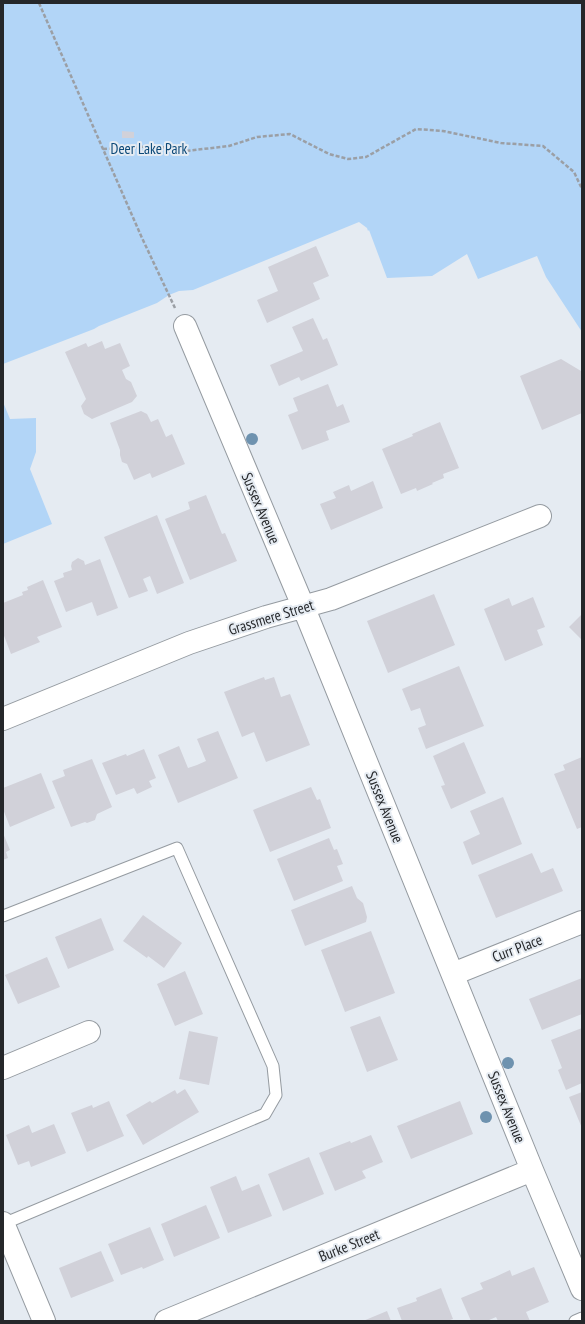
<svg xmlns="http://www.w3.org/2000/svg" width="585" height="1324" viewBox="0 0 585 1324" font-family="'PT Sans Narrow',sans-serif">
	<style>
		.green { fill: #b2d5f7 }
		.building { fill: #d1d1d9 }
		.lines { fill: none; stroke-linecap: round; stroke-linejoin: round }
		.service-casing { stroke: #959ba1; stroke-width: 13 }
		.minor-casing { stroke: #959ba1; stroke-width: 24 }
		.path { stroke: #9b9fa5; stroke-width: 2.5; stroke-dasharray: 4 2; stroke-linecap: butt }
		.service { stroke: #fff; stroke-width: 11 }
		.minor { stroke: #fff; stroke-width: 22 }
		.tree { fill: #6e92af }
		.labels { text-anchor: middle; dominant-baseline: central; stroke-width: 4; stroke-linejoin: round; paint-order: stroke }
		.park-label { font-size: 15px; fill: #0c4978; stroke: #e5ebf2 }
		.street-label { font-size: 15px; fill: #25272a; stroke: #e5ebf2 }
	</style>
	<rect width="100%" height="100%" fill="#e5ebf2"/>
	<!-- green -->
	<path class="green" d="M3,3H582V332L546,277L537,256L478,279L467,254L432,276L387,278L369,230L368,231L367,228L359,222L193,290L179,291L169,295L157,303L99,326L94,329L3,364Z
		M3,402L10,419L36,418V452L30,469L52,524L3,544Z"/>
	<!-- building -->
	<path class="building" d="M122,131L134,132V138H122Z
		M316,246L329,276L313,283L320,299L267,323L257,300L278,291L268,267Z
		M313,318L323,340L327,338L338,365L301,381L299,377L279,386L270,365L303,351L292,327Z
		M102,341L105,349L120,343L130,366L122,370L126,379L131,382L137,396L132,402L92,419L84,414L81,406L86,399L65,352L86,343L88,347Z
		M561,359L581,371L582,373V413L542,430L520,376Z
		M328,384L337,407L343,404L350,422L326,431L329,440L302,450L288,415L298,411L293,398Z
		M141,411L147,414L151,422L158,419L166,437L172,434L185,464L152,478L150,473L134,480L127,464L122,462L120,455V450L110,423Z
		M440,422L459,468L443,474L444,478L432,483L433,484L417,491L416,488L401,494L382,449L413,436L412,434Z
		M373,481L383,508L331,530L320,504L336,498L333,492L349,485L351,491Z
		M206,495L222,534L225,533L237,561L190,580L165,519L190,509L188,502Z
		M157,515L184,583L157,594L150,576L143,579L148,591L129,598L104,537Z
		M78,558L84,561L85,565L100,559L118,608L97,616L92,602L66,612L54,581L64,577L63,573L72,570L71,566L72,562Z
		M43,580L62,627L37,637L40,642L11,654L3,633V603L23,595L22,592L28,590L27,587Z
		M434,594L455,645L388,673L367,621Z
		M533,597L545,627L537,630L543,645L505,661L484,609L509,598L512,606Z
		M582,614V640L569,627Z
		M459,666L484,726L426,749L418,728L426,725L422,714L420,708L411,711L402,689Z
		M264,677L265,680L274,677L281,697L290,694L310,745L266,762L254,732L242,737L224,692Z
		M218,731L238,778L178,803L158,755L179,746L188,768L197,765L206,761L197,739Z
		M464,742L486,793L451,809L441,786L445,785L433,756Z
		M144,749L156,778L149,781L152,787L137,794L134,788L116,795L102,763L126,754L127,756Z
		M582,757V827L577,829L554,774L565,770L563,765Z
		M92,759L112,807L97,814L95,820L87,823L85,822L71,827L52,781L65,776L63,770Z
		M41,773L55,808L10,827L3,809V788Z
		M311,787L317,800L320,799L331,828L270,852L253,810Z
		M503,797L522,844L472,865L463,842L480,834L470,811Z
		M3,833L10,850L6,852L8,858L3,860Z
		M329,838L334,850L337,849L343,864L337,866L343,881L294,901L277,859Z
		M532,853L541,873L553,868L563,891L496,918L478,875Z
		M352,886L357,898L363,903L367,917L366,922L305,946L291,910Z
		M143,915L182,943L164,968L148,956L147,958L123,941Z
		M101,918L114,950L68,969L55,937Z
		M371,931L395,993L345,1012L321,950Z
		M47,957L60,987L18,1004L5,975Z
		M185,971L203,1014L175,1026L157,984Z
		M582,978V1014L542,1030L529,999Z
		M380,1016L398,1060L367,1072L350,1027Z
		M582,1028V1083L566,1090L558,1070L562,1068L551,1040Z
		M189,1031L218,1037L209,1085L179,1079Z
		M185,1089L199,1112L143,1145L126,1115L150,1101L152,1103L175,1090L177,1094Z
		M582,1092V1128L569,1097Z
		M109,1101L124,1136L87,1152L71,1113L92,1105L93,1108Z
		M460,1101L473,1134L411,1159L397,1126Z
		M54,1124L66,1153L31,1167L29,1161L18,1165L6,1135L29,1125L32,1133Z
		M371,1135L383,1162L362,1171L366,1178L335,1191L319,1153L350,1141L351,1143Z
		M309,1157L324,1194L283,1211L268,1174Z
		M236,1176L242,1191L259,1184L272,1216L228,1233L210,1187Z
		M206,1205L220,1238L174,1257L161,1224Z
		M150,1227L164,1260L143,1269L142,1267L121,1275L108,1244Z
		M101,1251L114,1281L71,1298L59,1268Z
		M534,1267L549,1302L526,1312L530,1321H498L496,1317L487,1321H471L461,1298L483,1289L480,1283L495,1277L510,1270L512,1276Z
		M441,1288L453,1319L447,1321H402L397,1308L417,1301L416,1298Z
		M387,1311L391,1321H363Z"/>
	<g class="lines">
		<!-- service casing -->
		<g class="service-casing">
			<path id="service" d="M3,916L177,848L273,1066L276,1095L265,1114L3,1224
				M575,1321L582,1318"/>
		</g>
		<!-- minor casing -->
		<g class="minor-casing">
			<path id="minor" d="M185,326L303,606L532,1170L582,1289
				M3,719L189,643L266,617L331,599L540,516
				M453,974L582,922
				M3,1068L89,1032
				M3,1223L44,1321
				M166,1321L532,1170"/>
		</g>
		<!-- path -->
		<path class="path" d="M39,3L142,238L175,308
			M103,149L155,146L186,151L229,146L257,137L290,134L329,154L348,159L366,157L416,129L443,131L501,143L543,146L574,172L582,189"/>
		<!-- service -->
		<use href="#service" class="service"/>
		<!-- minor -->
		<use href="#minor" class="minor"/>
	</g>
	<!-- trees -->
	<g class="tree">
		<circle cx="252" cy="439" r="6"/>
		<circle cx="508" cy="1063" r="6"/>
		<circle cx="486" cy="1117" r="6"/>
	</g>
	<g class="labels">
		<!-- park labels -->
		<g class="park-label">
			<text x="149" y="148">Deer Lake Park</text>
		</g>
		<!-- street labels -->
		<g class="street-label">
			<text transform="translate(261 508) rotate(67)">Sussex Avenue</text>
			<text transform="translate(271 617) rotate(-17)">Grassmere Street</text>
			<text transform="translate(385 807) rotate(68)">Sussex Avenue</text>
			<text transform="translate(517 948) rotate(-21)">Curr Place</text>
			<text transform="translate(507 1107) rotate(68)">Sussex Avenue</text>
			<text transform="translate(349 1245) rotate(-22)">Burke Street</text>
		</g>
	</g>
	<!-- border -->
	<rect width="585" height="1324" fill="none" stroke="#25272a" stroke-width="8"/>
</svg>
